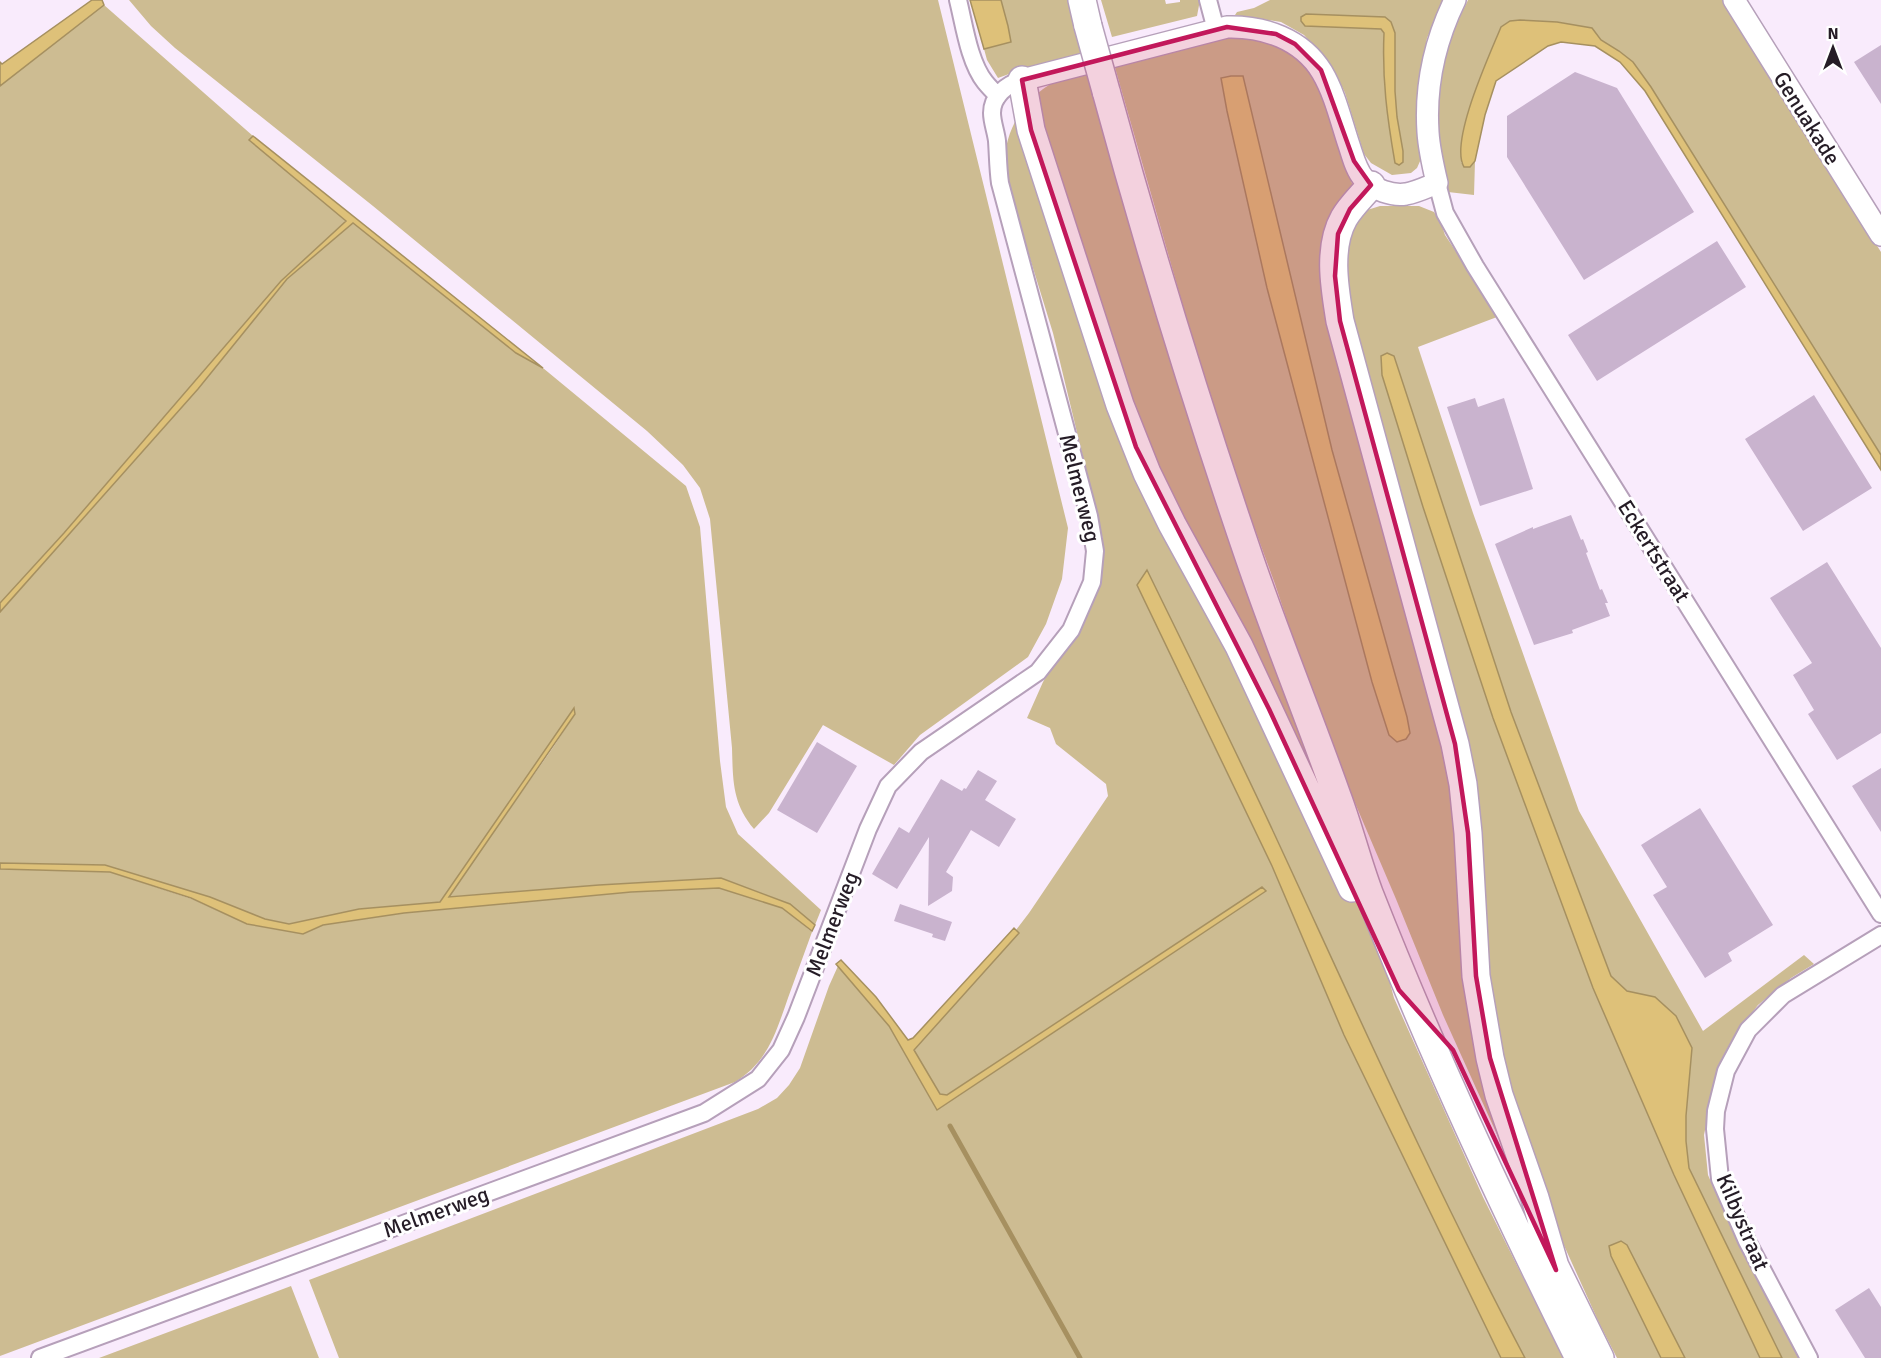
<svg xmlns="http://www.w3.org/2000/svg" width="1881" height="1358" viewBox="0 0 1881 1358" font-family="Signika,sans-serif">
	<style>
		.green { fill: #cdbc92; fill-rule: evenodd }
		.water { fill: #dec179; stroke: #a69060; stroke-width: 1.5 }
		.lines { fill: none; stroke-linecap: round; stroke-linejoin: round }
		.stream { stroke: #a69060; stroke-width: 5 }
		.building { fill: #c9b3ce }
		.minor-casing { stroke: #b6a0ba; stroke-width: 20 }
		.tertiary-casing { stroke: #b6a0ba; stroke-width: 24 }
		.trunk-casing { stroke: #b6a0ba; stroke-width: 30 }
		.minor { stroke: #fff; stroke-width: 16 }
		.tertiary { stroke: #fff; stroke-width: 21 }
		.trunk { stroke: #fff; stroke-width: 27 }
		.trunk-bridge-casing { stroke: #b6a0ba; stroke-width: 30; stroke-linecap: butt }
		.trunk-bridge { stroke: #fff; stroke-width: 27 }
		.marked { fill: #c2185b; fill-opacity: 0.2; stroke: #c2185b; stroke-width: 4.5; stroke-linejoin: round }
		.labels { text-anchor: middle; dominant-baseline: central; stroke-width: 6; stroke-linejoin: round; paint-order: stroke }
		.street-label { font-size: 22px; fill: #251c26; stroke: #fff }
	</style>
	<rect width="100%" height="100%" fill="#f9ebfc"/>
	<!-- green -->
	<path class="green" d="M129,0H938L1068,528L1062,579L1046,624L1028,657L920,735L894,765L823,725L769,813L754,829C732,803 733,780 732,748L710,519L700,488L683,465L647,431L373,206L175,48L151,26Z
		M1001,0H1069L1083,53L1026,68L998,78L987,60L984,49L1010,42L1008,26Z
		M1101,0H1165L1166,4L1180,2V0H1200L1197,16L1112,37Z
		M1270,0H1445L1427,38L1421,81L1418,134L1421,159L1417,168L1411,173L1392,175L1371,163L1364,154L1345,93L1337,76L1318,51L1304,35L1281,22L1235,15L1237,12L1254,8ZM1381,29L1395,33V91L1397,117L1403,151L1399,165L1395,162C1387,119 1382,76 1384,33Z
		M1468,0H1722L1881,252V455L1651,87L1633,62L1619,51L1601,40L1592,28L1557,22L1520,20L1462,140L1461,162L1465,167H1470L1475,161L1474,195L1448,192C1429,122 1435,64 1468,0Z
		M104,5L253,136L249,140L346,221L281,281L64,533L0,603V86Z
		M1243,35L1283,45L1306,65L1317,83L1354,189L1329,236L1463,820L1527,1201L1443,1015L1396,899L1323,728L1275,584L1218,429L1114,64L1223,36ZM1243,77L1332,450L1407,717L1389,735L1372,682L1315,468Z
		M1088,71L1193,431L1369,906L1394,998L1483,1197L1563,1358H1525L1482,1277L1431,1172L1345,990L1273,830L1183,682L1272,866L1344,1035L1501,1358H339L309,1280L758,1109L777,1098L789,1085L800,1068L829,986L838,966L889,1026L937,1110L1265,891L1262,887L947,1095L940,1094L914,1050L1018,933L1016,930L1029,913L1108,796L1106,784L1056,744L1050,728L1027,718L1043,682L1092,602L1100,579L1103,540L1053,333L1005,177C1000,134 1024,93 1065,77C1072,75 1080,73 1088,71Z
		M1380,206H1419L1434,212L1442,226L1445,235L1469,271L1497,317L1418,347L1473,513L1579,811L1703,1031L1804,955L1814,964L1791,978L1758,1005L1733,1038L1718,1066L1704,1135L1708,1175L1729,1223L1803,1358H1782L1689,1168L1686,1141V1116L1692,1048L1676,1016L1655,997L1627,991L1611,976L1511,712L1394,357L1593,988L1674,1175L1760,1358H1685L1627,1245L1611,1256L1661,1358H1617L1600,1325L1543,1199L1486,1003L1478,836L1343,305L1345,238L1364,211Z
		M353,223L516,353L543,368L686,486L700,527L720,761L726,807L738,834L821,910L815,925L790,904L721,878L599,885L448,897L552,749L575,714L574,709L440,902L359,909L289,924L265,919L105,865L0,863V612L198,389L287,279Z
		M0,869L110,872L192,899L247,924L303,934L323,925L404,913L631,892L719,888L782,908L812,932C804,954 796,976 788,998C776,1032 768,1062 735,1082L0,1356Z
		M291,1286L319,1358H99Z"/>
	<!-- water -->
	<path class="water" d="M92,0H102L104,5L0,86V62L2,64Z
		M970,0H1001L1008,26L1011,42L984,49Z
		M1306,14L1385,17L1391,22L1395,33V91L1397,117L1403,151V162L1399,165L1395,163C1387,117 1382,79 1384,33L1381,29L1305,26L1301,21V17Z
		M1520,20L1557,22L1592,28L1601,40L1619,51L1633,62L1651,87L1881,455V470L1645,91L1620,62L1595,46L1561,42L1548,46L1496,81L1485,115L1475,161L1470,167H1464C1449,142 1490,54 1501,27L1510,21Z
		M1231,76H1243L1332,450L1407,717L1410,733L1406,739L1397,742L1389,735L1372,682L1267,288L1227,111L1221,78Z
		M253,136L543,368L516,353L353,223L287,279L198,389L0,612V603L64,533L281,281L346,221L249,140Z
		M1387,353L1394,356L1511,712L1611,976L1627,991L1655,997L1676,1016L1692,1048L1686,1116V1141L1689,1168L1782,1358H1760L1674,1175L1593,988L1493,718L1423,507L1382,375L1381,356Z
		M1147,570C1189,656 1232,743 1273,831C1355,1008 1434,1186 1525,1358H1501L1344,1035L1272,866L1137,585Z
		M574,708L575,714L449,897L599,885L721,878L790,904L815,925L812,931L782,908L719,888L631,892L404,913L323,925L303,934L247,924L191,898L110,872L0,869V863L105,865L210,897L265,919L289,924L359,909L440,902Z
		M1262,887L1266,891L937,1110L889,1026L836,964L841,960L876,997L908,1040L913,1038L1014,928L1019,933L914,1050L940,1094L947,1095Z
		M1621,1241L1627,1245L1685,1358H1661L1611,1256L1609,1246Z"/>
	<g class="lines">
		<!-- stream -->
		<path class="stream" d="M950,1126L1080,1358"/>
	</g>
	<!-- building -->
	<path class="building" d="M1881,45V104L1854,62Z
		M1575,72L1617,88L1694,212L1584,280L1507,157V116Z
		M1717,241L1746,287L1597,381L1568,335Z
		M1814,395L1872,488L1803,531L1745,439Z
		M1475,398L1478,407L1504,398L1533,489L1480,506L1447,407Z
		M1571,515L1581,540L1583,539L1588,552L1586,553L1600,590L1602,589L1608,603H1605L1610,616L1572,630L1573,633L1534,645L1495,544L1533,527V529Z
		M1827,562L1881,648V733L1837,760L1808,714L1814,710L1793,675L1812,663L1770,598Z
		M817,742L857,766L817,833L777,810Z
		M1881,768V832L1852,786Z
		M978,770L997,781L985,800L1016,819L999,847L971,830L946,872L953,877L952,891L928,906L929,837L897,889L872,874L899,827L909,833L941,779L962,791L964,788L966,789Z
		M1700,808L1773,925L1728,953L1732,961L1705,978L1653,895L1667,887L1641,845Z
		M900,904L952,922L945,941L932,937L933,934L894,921Z
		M1869,1288L1881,1307V1358H1865L1835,1310Z"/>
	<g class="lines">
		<!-- minor casing -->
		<g class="minor-casing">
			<path id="minor" d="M958,0C964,24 969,62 985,82C989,87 993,91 998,96
				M1208,0L1216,30
				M1437,183L1445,213L1475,266L1881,914
				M40,1358L704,1113L758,1079L781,1050L796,1017L868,829L888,786L921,752L1038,672L1071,630L1092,582L1095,551L1089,516L1000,183C998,169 998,155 997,141C996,132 992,122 992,113C992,96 1007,84 1022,80
				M1809,1358L1747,1241L1720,1179L1715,1129L1716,1111L1726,1071L1748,1030L1783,995L1881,935"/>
		</g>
		<!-- tertiary casing -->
		<g class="tertiary-casing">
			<path id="tertiary" d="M1734,0L1881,235
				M1022,80L1227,27C1264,26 1302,39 1322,72C1335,94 1341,121 1349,145C1353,157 1356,170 1364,179C1374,190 1392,196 1406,194C1417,192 1427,187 1437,183C1433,166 1429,149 1428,132C1425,86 1435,41 1455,0"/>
		</g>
		<!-- trunk casing -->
		<g class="trunk-casing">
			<path id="trunk" d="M1082,0L1088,26
				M1022,80L1031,130L1120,405L1147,473L1172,524L1239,646L1352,888
				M1106,91C1149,249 1197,405 1250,560C1277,639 1309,717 1337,796C1349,828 1357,861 1369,893C1431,1051 1503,1206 1579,1358
				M1371,185C1362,196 1351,206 1344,218C1327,248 1335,290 1340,321L1455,744L1463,784L1468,833L1476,976L1490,1058L1499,1095L1535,1198L1556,1270
				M1549,1254L1600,1358"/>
		</g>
		<!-- minor -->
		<use href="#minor" class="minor"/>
		<!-- tertiary -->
		<use href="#tertiary" class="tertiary"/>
		<!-- trunk -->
		<use href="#trunk" class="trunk"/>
		<!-- trunk-bridge casing -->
		<g class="trunk-bridge-casing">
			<path id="trunk-bridge" d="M1088,26L1106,91"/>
		</g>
		<!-- trunk-bridge -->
		<use href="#trunk-bridge" class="trunk-bridge"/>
	</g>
	<!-- marked area -->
	<path class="marked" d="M1227,27L1276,34L1295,44L1321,70L1354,161L1371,185L1350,209L1338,234L1335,276L1340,321L1455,744L1468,833L1476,976L1490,1058L1556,1270L1453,1050L1399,990L1269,709L1136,447L1031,130L1022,80Z"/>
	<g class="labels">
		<!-- street labels -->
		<g class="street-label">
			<text transform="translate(1807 118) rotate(58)">Genuakade</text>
			<text transform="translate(1080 488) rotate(76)">Melmerweg</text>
			<text transform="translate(1654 551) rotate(58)">Eckertstraat</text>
			<text transform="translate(832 924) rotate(-69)">Melmerweg</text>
			<text transform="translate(436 1212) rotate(-20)">Melmerweg</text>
			<text transform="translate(1743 1222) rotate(67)">Kilbystraat</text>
		</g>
	</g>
	<!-- north arrow -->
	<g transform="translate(1833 48)" stroke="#ffffff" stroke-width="4.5" paint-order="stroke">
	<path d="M0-4.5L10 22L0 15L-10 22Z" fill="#251c26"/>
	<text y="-9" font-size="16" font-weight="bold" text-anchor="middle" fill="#251c26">N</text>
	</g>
</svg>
